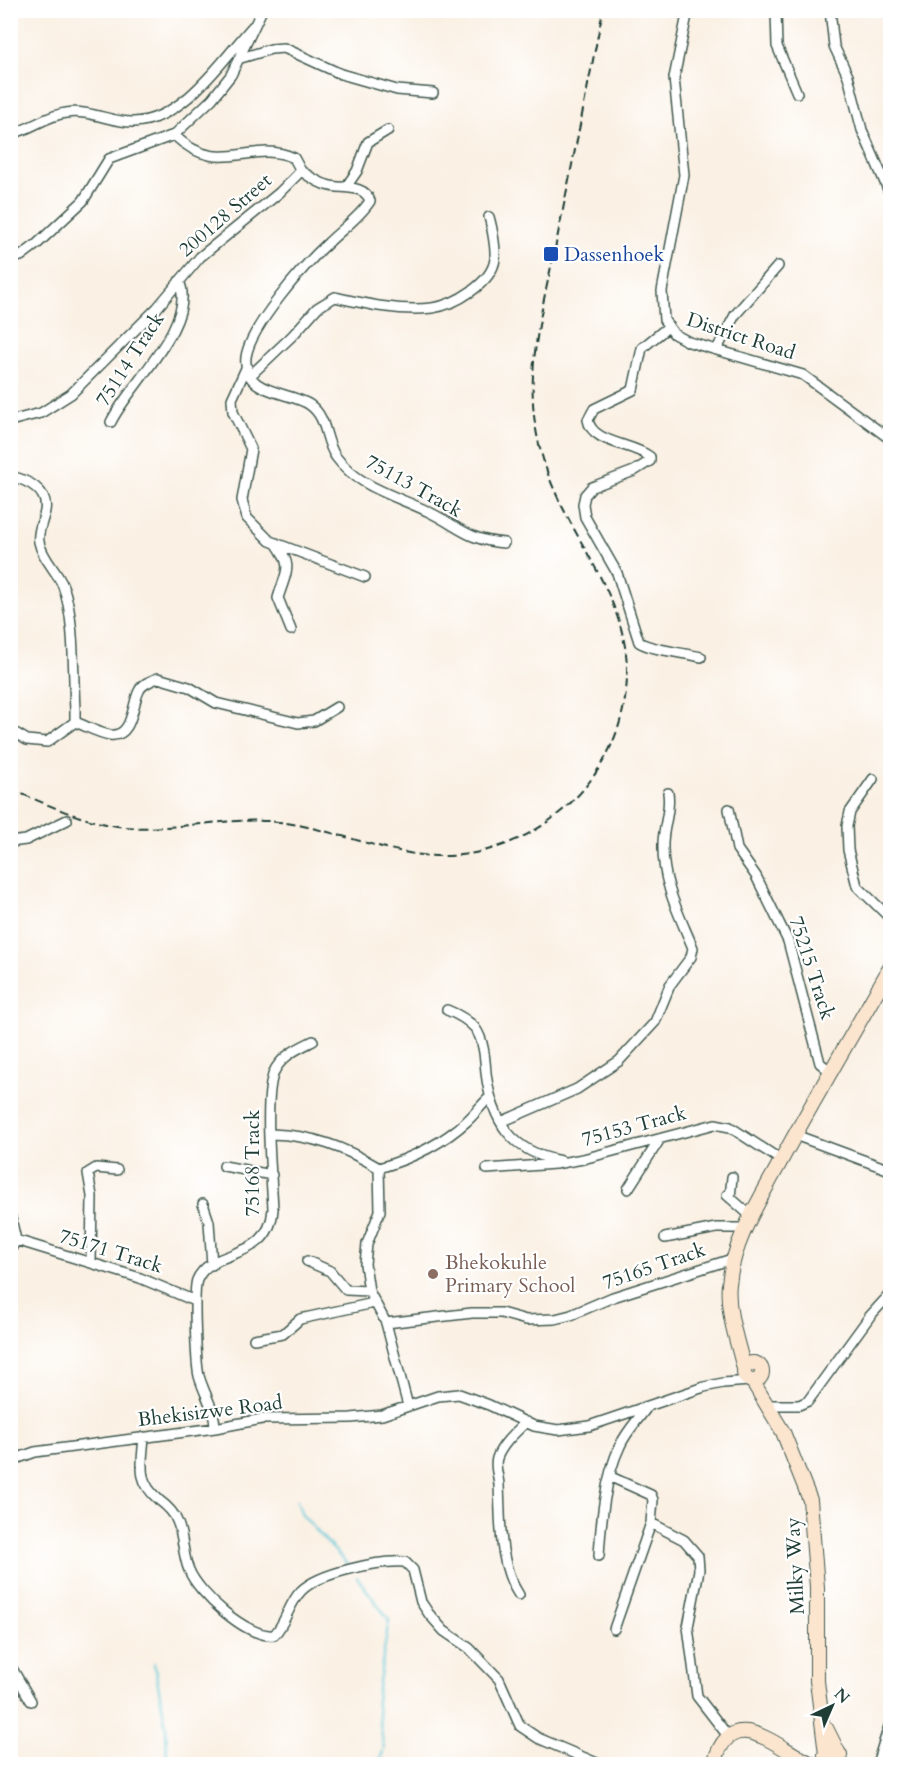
<svg xmlns="http://www.w3.org/2000/svg" width="901" height="1775" viewBox="0 0 901 1775" font-family="Cardo,serif">
	<style>
		.lines { fill: none; stroke-linecap: round; stroke-linejoin: round }
		.stream { stroke: #5ec8d9; stroke-width: 2 }
		.street-casing { stroke: #40584e; stroke-width: 12 }
		.secondary-casing { stroke: #40584e; stroke-width: 16 }
		.street { stroke: #fff; stroke-width: 9 }
		.secondary { stroke: #fbe5cf; stroke-width: 14 }
		.rail { stroke: #1f3d34; stroke-width: 2; stroke-dasharray: 9 4.5; stroke-linecap: butt }
		.transit-dot { fill: #1a4fb4; stroke: #fff; stroke-width: 2 }
		.education-dot { fill: #8d6e63; stroke: #fff; stroke-width: 2 }
		.labels { text-anchor: middle; dominant-baseline: central; stroke-width: 4.5; stroke-linejoin: round; paint-order: stroke }
		.street-label { font-size: 20px; fill: #1f3d34; stroke: #fff }
		.transit-label { font-size: 20px; fill: #164399; stroke: #fff; text-anchor: start }
		.education-label { font-size: 20px; fill: #785e54; stroke: #fff; text-anchor: start }
	</style>
	<rect width="100%" height="100%" fill="#fff"/>
	<filter id="ink" filterUnits="userSpaceOnUse"><feTurbulence type="fractalNoise" baseFrequency=".0167" numOctaves="2"/><feDisplacementMap in="SourceGraphic" scale="12" xChannelSelector="R" yChannelSelector="G"/><feConvolveMatrix kernelMatrix="1 2 1 2 8 2 1 2 1" color-interpolation-filters="sRGB"/></filter>
	<filter id="wash" filterUnits="userSpaceOnUse"><feTurbulence type="fractalNoise" baseFrequency=".008" numOctaves="4" result="noise"/><feDisplacementMap in="SourceGraphic" scale="24" xChannelSelector="R" yChannelSelector="G"/><feGaussianBlur stdDeviation="1.35" result="paint"/><feColorMatrix in="noise" values="0 0 0 0 0 0 0 0 0 0 0 0 0 0 0 0 0 1.4 0 .05"/><feComposite in="paint" operator="in"/></filter>
	<g filter="url(#wash)">
		<rect width="100%" height="100%" fill="#faf0e3"/>
		<g class="lines">
			<!-- stream -->
			<path class="stream" d="M297,1501L302,1515L347,1564
				M357,1577L389,1620L376,1700L384,1748L379,1764
				M154,1663L166,1727L167,1764"/>
		</g>
	</g>
	<g filter="url(#ink)">
		<g class="lines">
			<!-- street casing -->
			<g class="street-casing">
				<path id="street" d="M688,10L674,78L684,175L662,291L664,320L674,334L689,342L803,375L890,439
					M776,10L777,46L797,93
					M830,10L834,46L848,76L862,130L890,194
					M241,58L271,49L284,48L341,74L397,90L433,93
					M10,134C30,130 47,115 66,113C90,109 111,123 134,122C184,120 223,59 253,26
					M301,171C309,176 318,183 327,185C341,190 364,183 370,201C360,217 341,230 328,243C305,264 250,327 246,357C242,395 290,391 310,405C328,418 324,440 336,457C359,488 397,496 429,512C460,527 467,540 504,543
					M346,187L357,171L368,142L388,130
					M10,259L21,256L37,244L83,201L109,159L174,135L212,99L231,75L262,10
					M668,327L642,348L633,390L594,409L588,420C592,444 634,443 650,457V461L634,471L592,487L585,495L583,504L585,517L617,573L639,642C651,650 685,653 701,657
					M717,349L735,315L778,266
					M247,366L232,399L233,412L251,449L242,500L247,518L270,541L365,577
					M251,375L293,335L317,308L335,297C366,304 400,312 432,308C455,305 492,283 495,259C496,249 492,227 489,217
					M10,421L41,413L71,394L157,308L200,257L279,193L301,171L294,158C250,138 220,179 174,135
					M111,422C128,386 198,323 179,281
					M10,476C27,480 49,490 45,511C43,522 37,531 39,542C42,558 57,571 63,586C75,617 73,675 75,710V722L47,742L27,740L10,730
					M276,543C294,568 286,571 278,598L291,630
					M75,722C86,726 98,733 110,735C133,738 132,704 139,691C142,684 150,681 158,678L189,687L216,703L298,723L314,721L337,707
					M873,779L850,812L847,826L848,850L857,886L890,918
					M729,809L737,849L756,876L788,941L820,1063L831,1072
					M10,842L26,840L67,820
					M447,1010C457,1014 468,1020 475,1028C484,1040 485,1059 486,1073C492,1121 511,1152 561,1161
					M501,1122L577,1089L619,1061L655,1022L670,985L691,957L693,948C679,914 662,883 663,844C663,826 671,811 668,793
					M271,1134C312,1135 344,1147 379,1168C410,1159 443,1143 467,1121C475,1114 481,1105 490,1097
					M795,1135L890,1170
					M224,1166L272,1175
					M379,1168L380,1211L367,1244L365,1264L369,1291L386,1323L408,1406
					M487,1169L555,1164L583,1159L715,1124L730,1127L781,1160
					M628,1189L660,1139
					M727,1195L751,1216
					M730,1198L732,1177
					M203,1204L209,1222L212,1265
					M10,1214L16,1240L10,1251
					M665,1238L716,1228H746
					M16,1240L140,1278L195,1301
					M307,1261L330,1271L346,1290L369,1291
					M91,1262L92,1196L88,1173L96,1168L117,1170
					M386,1323L472,1313H501L526,1320L555,1319L571,1315L613,1297L735,1258
					M254,1339L283,1334L300,1319L374,1303
					M773,1405H799L808,1401L870,1316L890,1294
					M215,1428C215,1409 204,1394 199,1376C196,1364 193,1290 197,1280C212,1245 269,1264 273,1209C272,1180 262,1090 276,1068C285,1054 299,1048 313,1041
					M144,1437C142,1464 136,1481 159,1500C167,1506 174,1512 177,1521C184,1536 182,1554 189,1570C198,1593 247,1638 274,1635C286,1623 289,1603 301,1591C318,1573 380,1560 405,1562L413,1570L421,1602L429,1614L444,1631L469,1648L499,1679L520,1726L538,1738L599,1764
					M10,1461L35,1452L215,1428L262,1419L351,1418L382,1415L438,1396L459,1394L489,1405L534,1426L558,1430L589,1426L704,1387L723,1383L750,1381
					M611,1477L651,1495L653,1500L651,1523L684,1540L698,1556L699,1570L688,1627L697,1696L728,1736
					M599,1556C601,1521 605,1477 620,1446C626,1432 638,1420 647,1407
					M519,1595C498,1563 501,1522 499,1486C499,1476 494,1468 497,1458C502,1444 515,1433 526,1422
					M614,1629L651,1523
					M10,1665L31,1701
					M877,1764L890,1723"/>
			</g>
			<!-- secondary casing -->
			<g class="secondary-casing">
				<path id="secondary" d="M744 1372a9 9 0 1 1 18 0a9 9 0 1 1-18 0Z
					M744,1369C738,1343 726,1311 729,1284C733,1242 758,1203 778,1166C814,1099 853,1034 890,968
					M753,1382L783,1432L810,1500L817,1587V1681L826,1754
					M826,1728L838,1752
					M714,1764C731,1700 776,1748 812,1764
					M827,1764L825,1755L832,1751L840,1755L838,1764"/>
			</g>
			<!-- street -->
			<use href="#street" class="street"/>
			<!-- secondary -->
			<use href="#secondary" class="secondary"/>
			<!-- rail -->
			<path class="rail" d="M10,789C47,804 85,823 125,827C173,831 220,818 268,821C317,824 365,846 414,854C524,871 629,782 627,669C626,610 591,563 565,512C547,478 535,441 533,403C530,347 547,289 558,234C573,160 588,85 603,10"/>
		</g>
	</g>
	<!-- markers -->
	<rect class="transit-dot" x="543" y="246" width="16" height="16" rx="3"/>
	<circle class="education-dot" cx="433" cy="1274" r="6"/>
	<g class="labels">
		<!-- street labels -->
		<g class="street-label">
			<text transform="translate(225 215) rotate(-41)">200128 Street</text>
			<text transform="translate(741 336) rotate(18)">District Road</text>
			<text transform="translate(130 359) rotate(-57)">75114 Track</text>
			<text transform="translate(414 486) rotate(29)">75113 Track</text>
			<text transform="translate(812 968) rotate(72)">75215 Track</text>
			<text transform="translate(634 1126) rotate(-15)">75153 Track</text>
			<text transform="translate(252 1163) rotate(-90)">75168 Track</text>
			<text transform="translate(111 1251) rotate(17)">75171 Track</text>
			<text transform="translate(654 1266) rotate(-19)">75165 Track</text>
			<text transform="translate(210 1411) rotate(-7)">Bhekisizwe Road</text>
			<text transform="translate(795 1566) rotate(-93)">Milky Way</text>
		</g>
		<!-- transit labels -->
		<g class="transit-label">
			<text x="564" y="254">Dassenhoek</text>
		</g>
		<!-- education labels -->
		<g class="education-label">
			<text x="445" y="1262">Bhekokuhle<tspan x="445" dy="23">Primary School</tspan></text>
		</g>
	</g>
	<!-- margin -->
	<rect width="901" height="1775" fill="none" stroke="#fff" stroke-width="36"/>
	<!-- north arrow -->
	<g transform="translate(832 1706) rotate(44)" stroke="#ffffff" stroke-width="4.5" paint-order="stroke">
	<path d="M0-4.5L10 22L0 15L-10 22Z" fill="#1f3d34"/>
	<text y="-9" font-size="16" font-weight="bold" text-anchor="middle" fill="#1f3d34">N</text>
	</g>
</svg>
